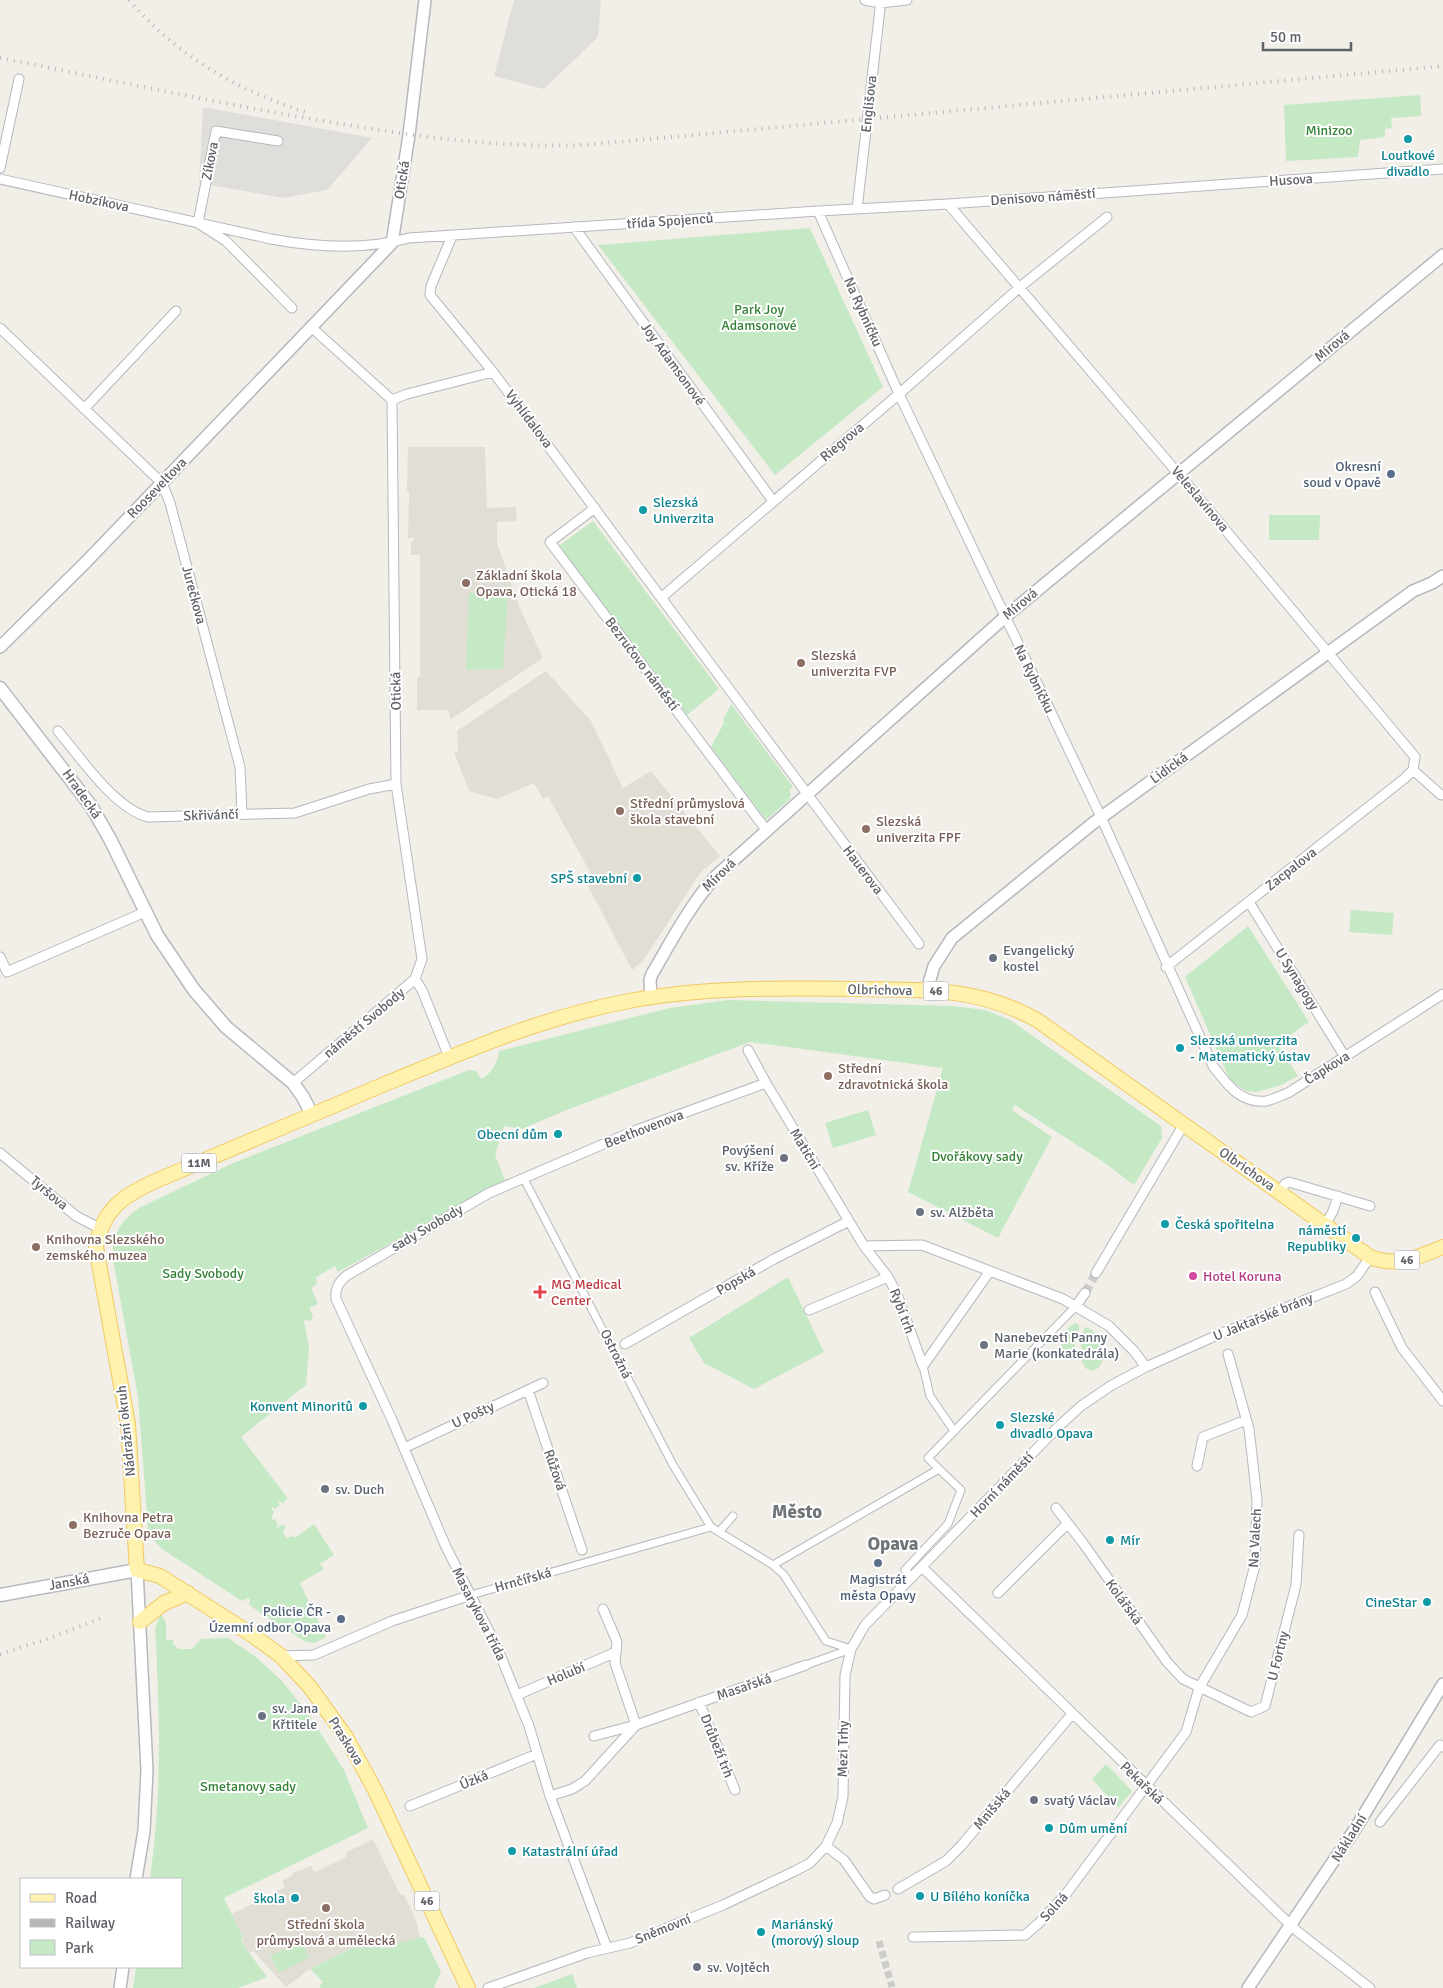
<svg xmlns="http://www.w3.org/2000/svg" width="1443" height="1988" viewBox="0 0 1443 1988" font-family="Signika,sans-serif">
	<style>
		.industrial { fill: #e0deda }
		.education { fill: #e1ded6 }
		.green { fill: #c5e8c5 }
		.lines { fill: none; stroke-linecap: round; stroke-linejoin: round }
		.pedestrian-tunnel { stroke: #ccccc8; stroke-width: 7; stroke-dasharray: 7 3.5; stroke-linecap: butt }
		.minor-tunnel { stroke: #ccccc8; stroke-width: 9; stroke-dasharray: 9 4.5; stroke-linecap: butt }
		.pedestrian-casing { stroke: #b5b8bc; stroke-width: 9 }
		.minor-casing { stroke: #b5b8bc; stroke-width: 11 }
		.tertiary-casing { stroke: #b5b8bc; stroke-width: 14 }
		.secondary-casing { stroke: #b6babf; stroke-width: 15 }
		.primary-casing { stroke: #f2c960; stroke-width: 16 }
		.pedestrian { stroke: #fff; stroke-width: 7 }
		.minor { stroke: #fff; stroke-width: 9 }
		.tertiary { stroke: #fff; stroke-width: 11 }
		.secondary { stroke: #fff; stroke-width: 12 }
		.primary { stroke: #fff2af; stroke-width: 14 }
		.rail { stroke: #b6b7b8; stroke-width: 4; stroke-dasharray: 1 6; stroke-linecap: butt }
		.culture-dot { fill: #0f9aa8; stroke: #fff; stroke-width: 2 }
		.service-dot { fill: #5c6f8a; stroke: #fff; stroke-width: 2 }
		.education-dot { fill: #8d6e63; stroke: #fff; stroke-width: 2 }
		.worship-dot { fill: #6b7280; stroke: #fff; stroke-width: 2 }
		.hotel-dot { fill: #d1479c; stroke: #fff; stroke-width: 2 }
		.health-dot { fill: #e0444e; stroke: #fff; stroke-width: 2 }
		.labels { text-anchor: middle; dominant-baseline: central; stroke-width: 4; stroke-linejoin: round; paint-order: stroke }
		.shield { fill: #fff; stroke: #8f9295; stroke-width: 1 }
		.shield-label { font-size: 12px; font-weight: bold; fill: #5f6368 }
		.street-label { font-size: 14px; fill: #5f6368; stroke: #fff }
		.park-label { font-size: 14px; fill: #348238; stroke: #fff }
		.culture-label { font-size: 14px; fill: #0d838f; stroke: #fff; text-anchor: start }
		.service-label { font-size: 14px; fill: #4e5e75; stroke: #fff; text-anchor: end }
		.education-label { font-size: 14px; fill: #785e54; stroke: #fff; text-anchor: start }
		.worship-label { font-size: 14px; fill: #5b616d; stroke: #fff; text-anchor: start }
		.hotel-label { font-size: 14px; fill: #b23c85; stroke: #fff; text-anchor: start }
		.health-label { font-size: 14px; fill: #be3a42; stroke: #fff; text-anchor: start }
		.district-label { font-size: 19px; font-weight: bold; fill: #70757a; stroke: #fff }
	</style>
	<rect width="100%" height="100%" fill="#f1efe8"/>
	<!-- industrial -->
	<path class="industrial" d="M514,0H601L598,37L544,89L494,76Z
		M203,107L372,138L327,190L283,198L199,183Z"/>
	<!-- education -->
	<path class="education" d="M408,447H485L487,508L516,507L517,521L497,522V543L521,611L543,658L451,719L448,710H417V677H420V555H411V542L414,541V538H408L409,491H407Z
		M546,671L591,721L623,788L651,771L720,856L700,873L643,961L632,970L588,886L595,881L548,796L543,799L534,783L497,799L469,791L454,752H458L457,731Z
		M373,1839L400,1894L404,1895L416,1920L420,1938L394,1944V1948L365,1947L350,1949L310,1969L286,1987L253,1951L249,1953L247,1950L232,1914L285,1887L282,1881L293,1875L292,1873L311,1866L315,1872L346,1857L345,1853Z"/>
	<!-- green -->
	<path class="green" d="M1420,95L1421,116L1391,118L1392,128L1385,129V137L1360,140L1358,157L1286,161L1284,105Z
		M810,228L883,387L775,475L598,245Z
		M1269,515H1320L1319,540H1269Z
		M593,521L719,689L687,715L561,549L560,545Z
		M469,593H508L503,669L466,670Z
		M731,704L793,787L789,790L791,794L790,799L766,820L711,747L724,723L723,720Z
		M1351,910L1394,913L1392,935L1349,932Z
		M1248,926L1309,1022L1277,1044L1298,1076L1279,1086L1256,1092L1246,1091L1230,1080L1185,977Z
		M728,1000L954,1006L985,1010L1010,1020L1161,1126L1162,1138L1134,1185L1105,1163L1015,1105L1012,1110L1052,1137L998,1238L908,1192L943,1068L750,1042L569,1109L522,1129L504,1126L495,1155L505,1180L338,1272L335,1266L316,1277L317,1284L311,1288L318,1304L309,1308L313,1315L311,1321L304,1320L309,1348L306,1385L241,1437L287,1497V1499L282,1504L280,1501L278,1502L280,1505L275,1509L272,1507L271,1509L274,1511L271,1520L274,1519L278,1524L276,1527L278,1528L280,1525L286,1526L283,1533L286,1538L294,1536L295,1538L314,1524L334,1555L320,1564L324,1569L300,1583L326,1637L314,1643L304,1641L249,1605L250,1599L248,1598L242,1601L162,1549L151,1537L148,1528L138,1397L113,1259C111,1235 122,1219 141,1207L233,1163L469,1070L476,1071L481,1079C490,1076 499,1060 499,1051L670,1008Z
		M868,1110L876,1135L833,1148L825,1123Z
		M788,1277L824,1352L754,1389L704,1363L689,1338Z
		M1075,1323L1079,1325V1329L1072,1357C1055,1349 1061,1330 1075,1323Z
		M1084,1327C1102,1329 1112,1364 1093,1371L1085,1368L1080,1357Z
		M161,1613L166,1623V1640H173V1644L179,1649H192L201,1639L228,1638L256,1657L283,1682L309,1715L344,1770L368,1828L224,1898L243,1938L241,1939L247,1950L267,1977L238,1988H133L136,1967H181V1879H150C162,1794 160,1713 155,1628Z
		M1106,1764L1132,1791L1118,1808L1092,1779Z
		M424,1937L441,1972L434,1988H321L319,1986L323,1982L310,1969L350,1949L365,1947L394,1948V1944Z
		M300,1941L309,1957L279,1973L270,1956Z
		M572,1974L577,1988H534Z"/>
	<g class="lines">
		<!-- pedestrian-tunnel -->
		<path class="pedestrian-tunnel" d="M879,1941L892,1987"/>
		<!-- minor-tunnel -->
		<path class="minor-tunnel" d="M1085,1293L1096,1273"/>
		<!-- pedestrian casing -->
		<g class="pedestrian-casing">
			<path id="pedestrian" d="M524,1179L673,1465L711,1527L773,1565L784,1575L826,1641L851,1649
				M923,1366L930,1396L954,1431
				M719,1532L733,1516
				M773,1565L939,1469L928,1458L1076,1306
				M913,1578L905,1570L948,1524L961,1490L939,1469
				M471,1595L711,1527
				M806,1665L851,1649"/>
		</g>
		<!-- minor casing -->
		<g class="minor-casing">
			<path id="minor" d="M865,0L880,3L907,0
				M278,141L216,131L198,223L226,241L292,308
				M0,168L19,79
				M0,179L271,239C315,247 366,250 409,238L818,211L948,204L1443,169
				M948,204L1187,484L1415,757L1413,770L1405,778L1166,967
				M857,209L881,0
				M818,211L899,394L1101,817L1213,1066C1226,1083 1240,1104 1266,1101C1273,1100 1281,1095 1288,1093L1443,994
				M574,227L773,501
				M452,236L431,286L430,295L493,372L919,944
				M311,327L392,400L407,394L493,372
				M0,328L162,483L170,503L240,767L242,814
				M392,400L396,784L422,959L415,979
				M84,409L176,311
				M595,508L550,542L767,831
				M662,597L899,394L1020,287L1107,217
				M58,731C81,758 114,808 148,817L295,813L369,789L396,784
				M1413,770L1441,795
				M1249,902L1345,1057
				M0,957L7,972L145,912
				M415,979L422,990L449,1057
				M748,1050L766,1083L864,1246
				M293,1083L415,979
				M0,1153L76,1216L101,1229
				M1280,1192L1285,1184L1289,1182L1370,1206
				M1325,1226L1333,1211L1338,1196
				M990,1271L923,1366L897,1294L888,1277L864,1246L922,1245L1063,1299L1109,1326L1134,1351L1146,1367
				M1096,1273L1184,1124
				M1375,1292L1402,1348L1443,1401
				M1076,1306L1085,1293
				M809,1310L888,1277
				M625,1344L774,1259L849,1221
				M528,1390L582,1550
				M404,1448L543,1383
				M1197,1466L1203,1437L1246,1420
				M1056,1508L1083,1543L1167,1662L1183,1679L1251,1712L1265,1706L1296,1585L1299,1535
				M923,1568L1276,1911L1297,1931L1370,1988
				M998,1593L1067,1524
				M281,1656L314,1655L392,1621L471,1595
				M517,1695L616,1652
				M699,1702L735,1790
				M594,1736L636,1725L806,1665
				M550,1796L572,1789L585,1781L636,1725L615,1663L617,1642L603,1609
				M410,1806L537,1754
				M1380,1822L1440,1745L1443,1747
				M826,1846L844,1860L870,1897L874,1899L885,1895
				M898,1889L946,1861L961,1846L1072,1714
				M913,1937L1025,1935L1039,1923L1066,1894L1186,1732L1199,1688L1242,1615L1255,1565L1257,1500L1249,1429L1228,1354
				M607,1948L550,1796L529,1726L497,1647L446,1547L392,1420L336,1299C335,1289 338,1283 346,1276L489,1193L634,1131L766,1083
				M488,1988L587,1953L630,1943L723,1905L795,1871L810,1863L826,1846L837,1823L843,1797L845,1675L851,1649L865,1625L1057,1428L1081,1406L1112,1385L1146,1367L1222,1333L1346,1284L1357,1276L1370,1257"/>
		</g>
		<!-- tertiary casing -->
		<g class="tertiary-casing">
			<path id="tertiary" d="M0,647L86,562L392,243L409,135L425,0
				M927,990L934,966L952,938L1092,824L1413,591L1432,583L1443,576
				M651,997L650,980L652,974C672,940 690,905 716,876L1005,617L1443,255
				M136,1879L144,1831L147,1770L137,1570
				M120,1988L123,1967
				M1248,1988L1357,1826L1443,1684"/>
		</g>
		<!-- secondary casing -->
		<g class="secondary-casing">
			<path id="secondary" d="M0,688L91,806L110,839L157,935L194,990L226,1027L293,1083L303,1097L312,1115
				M0,1595L137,1570"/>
		</g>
		<!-- primary casing -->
		<g class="primary-casing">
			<path id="primary" d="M140,1622L164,1603L188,1593
				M468,1988L375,1790L346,1737L310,1687L281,1656L252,1635L160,1576L137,1570L128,1424L96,1247C103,1207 126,1194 160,1179C235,1147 310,1116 385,1084C465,1051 543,1017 629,1001C703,987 779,988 854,989C921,990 976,986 1037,1020L1370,1257C1398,1268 1417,1257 1443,1247"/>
		</g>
		<!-- pedestrian -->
		<use href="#pedestrian" class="pedestrian"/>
		<!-- minor -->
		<use href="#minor" class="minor"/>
		<!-- tertiary -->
		<use href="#tertiary" class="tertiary"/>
		<!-- secondary -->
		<use href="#secondary" class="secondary"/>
		<!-- primary -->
		<use href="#primary" class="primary"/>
		<!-- rail -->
		<path class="rail" d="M129,0C178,57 237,90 308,113
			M0,58C108,79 215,103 324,121C413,136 492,148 584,145L1443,66
			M0,1654L47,1639L102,1618"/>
	</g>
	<!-- markers -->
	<g class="culture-dot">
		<circle cx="1408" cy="139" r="5"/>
		<circle cx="643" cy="510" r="5"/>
		<circle cx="637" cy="878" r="5"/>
		<circle cx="1180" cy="1048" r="5"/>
		<circle cx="558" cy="1134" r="5"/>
		<circle cx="1165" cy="1224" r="5"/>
		<circle cx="1356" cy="1238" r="5"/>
		<circle cx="363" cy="1406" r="5"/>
		<circle cx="1000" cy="1425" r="5"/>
		<circle cx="1110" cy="1540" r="5"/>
		<circle cx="1427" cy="1602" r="5"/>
		<circle cx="1049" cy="1828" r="5"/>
		<circle cx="512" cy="1851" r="5"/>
		<circle cx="920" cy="1896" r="5"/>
		<circle cx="295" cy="1898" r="5"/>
		<circle cx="761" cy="1932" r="5"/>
	</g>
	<g class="service-dot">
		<circle cx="1391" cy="474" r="5"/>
		<circle cx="878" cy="1563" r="5"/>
		<circle cx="341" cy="1619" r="5"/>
	</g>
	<g class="education-dot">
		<circle cx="466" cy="583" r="5"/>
		<circle cx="801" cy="663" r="5"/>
		<circle cx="620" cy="811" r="5"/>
		<circle cx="866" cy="829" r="5"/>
		<circle cx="828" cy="1076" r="5"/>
		<circle cx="36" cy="1247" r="5"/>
		<circle cx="73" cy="1525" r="5"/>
		<circle cx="326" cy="1908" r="5"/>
	</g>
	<g class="worship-dot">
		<circle cx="993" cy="958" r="5"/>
		<circle cx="784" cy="1158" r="5"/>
		<circle cx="920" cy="1212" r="5"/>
		<circle cx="984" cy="1345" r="5"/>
		<circle cx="325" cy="1489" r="5"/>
		<circle cx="262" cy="1716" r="5"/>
		<circle cx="1034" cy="1800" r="5"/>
		<circle cx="697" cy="1967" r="5"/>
	</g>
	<circle class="hotel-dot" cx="1193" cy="1276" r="5"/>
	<path class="health-dot" d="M537.5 1284.5h5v5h5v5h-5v5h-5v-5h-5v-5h5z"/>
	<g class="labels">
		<!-- shield labels -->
		<g class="shield">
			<rect x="923.5" y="981.5" width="25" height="19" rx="4"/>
			<rect x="181.5" y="1153.5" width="35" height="19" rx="4"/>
			<rect x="1394.5" y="1250.5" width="25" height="19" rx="4"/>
			<rect x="414.5" y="1891.5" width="25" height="19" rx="4"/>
		</g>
		<g class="shield-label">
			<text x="936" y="991">46</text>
			<text x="199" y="1163">11M</text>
			<text x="1407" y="1260">46</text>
			<text x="427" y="1901">46</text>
		</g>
		<!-- street labels -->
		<g class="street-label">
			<text transform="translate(869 104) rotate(-84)">Englišova</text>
			<text transform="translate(210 161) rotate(-79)">Zíkova</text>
			<text transform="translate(402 180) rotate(-81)">Otická</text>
			<text transform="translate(1291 180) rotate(-4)">Husova</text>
			<text transform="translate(1043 197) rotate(-4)">Denisovo náměstí</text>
			<text transform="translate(99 201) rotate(12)">Hobzíkova</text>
			<text transform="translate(670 221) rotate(-4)">třída Spojenců</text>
			<text transform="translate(863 312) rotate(66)">Na Rybníčku</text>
			<text transform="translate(1332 346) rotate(-40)">Mírová</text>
			<text transform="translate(673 364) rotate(54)">Joy Adamsonové</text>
			<text transform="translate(529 419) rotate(53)">Vyhlídalova</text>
			<text transform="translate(842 442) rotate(-40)">Riegrova</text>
			<text transform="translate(157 488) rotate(-46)">Rooseveltova</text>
			<text transform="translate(1200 499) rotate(50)">Veleslavínova</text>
			<text transform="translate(194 595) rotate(75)">Jurečkova</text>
			<text transform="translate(1020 604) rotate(-40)">Mírová</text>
			<text transform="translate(642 664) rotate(53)">Bezručovo náměstí</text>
			<text transform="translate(1034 679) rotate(64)">Na Rybníčku</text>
			<text transform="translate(396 691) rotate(-91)">Otická</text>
			<text transform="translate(1169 768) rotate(-36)">Lidická</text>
			<text transform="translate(82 794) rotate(55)">Hradecká</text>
			<text transform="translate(211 815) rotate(-2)">Skřivánčí</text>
			<text transform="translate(1291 869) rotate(-38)">Zacpalova</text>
			<text transform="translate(863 870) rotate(53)">Hauerova</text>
			<text transform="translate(719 875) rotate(-44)">Mírová</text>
			<text transform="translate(1297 979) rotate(58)">U Synagogy</text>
			<text transform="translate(880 990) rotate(1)">Olbrichova</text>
			<text transform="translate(364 1023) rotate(-40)">náměstí Svobody</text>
			<text transform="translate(1327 1068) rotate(-32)">Čapkova</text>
			<text transform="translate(644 1129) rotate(-21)">Beethovenova</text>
			<text transform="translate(805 1149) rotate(59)">Matiční</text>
			<text transform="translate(1247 1169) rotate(35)">Olbrichova</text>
			<text transform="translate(49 1193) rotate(40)">Tyršova</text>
			<text transform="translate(427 1228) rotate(-30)">sady Svobody</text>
			<text transform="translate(736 1281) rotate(-30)">Popská</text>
			<text transform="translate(902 1311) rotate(69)">Rybí trh</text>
			<text transform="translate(1263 1317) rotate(-22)">U Jaktařské brány</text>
			<text transform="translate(616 1354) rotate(63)">Ostrožná</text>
			<text transform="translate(473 1415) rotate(-25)">U Pošty</text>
			<text transform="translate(126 1431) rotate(-96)">Nádražní okruh</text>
			<text transform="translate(555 1470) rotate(71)">Růžová</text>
			<text transform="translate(1002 1485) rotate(-46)">Horní náměstí</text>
			<text transform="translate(1255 1538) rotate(-87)">Na Valech</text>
			<text transform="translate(523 1580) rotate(-16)">Hrnčířská</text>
			<text transform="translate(69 1582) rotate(-10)">Janská</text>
			<text transform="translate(1124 1602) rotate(54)">Kolářská</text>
			<text transform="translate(479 1614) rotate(63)">Masarykova třída</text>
			<text transform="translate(1278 1656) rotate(-76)">U Fortny</text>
			<text transform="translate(566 1674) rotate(-23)">Holubí</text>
			<text transform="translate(744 1687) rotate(-19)">Masařská</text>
			<text transform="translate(346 1741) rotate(58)">Praskova</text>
			<text transform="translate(717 1746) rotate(68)">Drůbeží trh</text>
			<text transform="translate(843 1749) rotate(-89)">Mezi Trhy</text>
			<text transform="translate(474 1780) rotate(-22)">Úzká</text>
			<text transform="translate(1142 1783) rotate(44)">Pekařská</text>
			<text transform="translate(992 1809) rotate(-50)">Mnišská</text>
			<text transform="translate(1349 1838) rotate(-58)">Nákladní</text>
			<text transform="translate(1054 1907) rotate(-48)">Solná</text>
			<text transform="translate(663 1929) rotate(-22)">Sněmovní</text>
		</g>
		<!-- park labels -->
		<g class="park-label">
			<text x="1329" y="130">Minizoo</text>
			<text x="759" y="309">Park Joy<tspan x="759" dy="16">Adamsonové</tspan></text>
			<text x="977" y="1156">Dvořákovy sady</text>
			<text x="203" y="1273">Sady Svobody</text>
			<text x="248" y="1786">Smetanovy sady</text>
		</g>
		<!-- culture labels -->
		<g class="culture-label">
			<text x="1408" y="155" text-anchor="middle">Loutkové<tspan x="1408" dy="16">divadlo</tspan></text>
			<text x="653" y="502">Slezská<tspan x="653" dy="16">Univerzita</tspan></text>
			<text x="627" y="878" text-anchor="end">SPŠ stavební</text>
			<text x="1190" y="1040">Slezská univerzita<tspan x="1190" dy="16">- Matematický ústav</tspan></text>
			<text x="548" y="1134" text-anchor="end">Obecní dům</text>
			<text x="1175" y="1224">Česká spořitelna</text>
			<text x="1346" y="1230" text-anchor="end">náměstí<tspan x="1346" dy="16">Republiky</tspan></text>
			<text x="353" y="1406" text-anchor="end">Konvent Minoritů</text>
			<text x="1010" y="1417">Slezské<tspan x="1010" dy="16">divadlo Opava</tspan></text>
			<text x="1120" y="1540">Mír</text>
			<text x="1417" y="1602" text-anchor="end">CineStar</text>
			<text x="1059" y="1828">Dům umění</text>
			<text x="522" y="1851">Katastrální úřad</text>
			<text x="930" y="1896">U Bílého koníčka</text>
			<text x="285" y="1898" text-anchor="end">škola</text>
			<text x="771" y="1924">Mariánský<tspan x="771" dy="16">(morový) sloup</tspan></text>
		</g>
		<!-- service labels -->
		<g class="service-label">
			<text x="1381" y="466">Okresní<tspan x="1381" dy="16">soud v Opavě</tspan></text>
			<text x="878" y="1579" text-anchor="middle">Magistrát<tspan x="878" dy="16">města Opavy</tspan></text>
			<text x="331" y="1611">Policie ČR -<tspan x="331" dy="16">Územní odbor Opava</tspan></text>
		</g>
		<!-- education labels -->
		<g class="education-label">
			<text x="476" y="575">Základní škola<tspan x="476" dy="16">Opava, Otická 18</tspan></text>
			<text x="811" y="655">Slezská<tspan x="811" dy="16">univerzita FVP</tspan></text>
			<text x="630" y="803">Střední průmyslová<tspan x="630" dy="16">škola stavební</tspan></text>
			<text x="876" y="821">Slezská<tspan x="876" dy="16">univerzita FPF</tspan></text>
			<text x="838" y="1068">Střední<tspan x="838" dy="16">zdravotnická škola</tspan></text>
			<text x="46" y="1239">Knihovna Slezského<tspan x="46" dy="16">zemského muzea</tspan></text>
			<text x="83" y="1517">Knihovna Petra<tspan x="83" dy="16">Bezruče Opava</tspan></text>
			<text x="326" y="1924" text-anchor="middle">Střední škola<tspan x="326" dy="16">průmyslová a umělecká</tspan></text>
		</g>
		<!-- worship labels -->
		<g class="worship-label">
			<text x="1003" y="950">Evangelický<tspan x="1003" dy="16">kostel</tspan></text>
			<text x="774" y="1150" text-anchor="end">Povýšení<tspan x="774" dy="16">sv. Kříže</tspan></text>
			<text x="930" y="1212">sv. Alžběta</text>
			<text x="994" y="1337">Nanebevzetí Panny<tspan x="994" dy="16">Marie (konkatedrála)</tspan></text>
			<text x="335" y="1489">sv. Duch</text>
			<text x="272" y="1708">sv. Jana<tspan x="272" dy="16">Křtitele</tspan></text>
			<text x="1044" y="1800">svatý Václav</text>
			<text x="707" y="1967">sv. Vojtěch</text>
		</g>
		<!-- hotel labels -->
		<g class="hotel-label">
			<text x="1203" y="1276">Hotel Koruna</text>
		</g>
		<!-- health labels -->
		<g class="health-label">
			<text x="551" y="1284">MG Medical<tspan x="551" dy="16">Center</tspan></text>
		</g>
		<!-- district labels -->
		<g class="district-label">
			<text x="797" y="1512">Město</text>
			<text x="893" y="1544">Opava</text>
		</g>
	</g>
	<!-- legend -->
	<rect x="20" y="1878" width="162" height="90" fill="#ffffff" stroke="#bfc1c3"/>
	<rect x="30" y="1894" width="25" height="8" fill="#fff2af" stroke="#bfc1c3"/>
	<text x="65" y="1903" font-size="15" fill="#5f6368">Road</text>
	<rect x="30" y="1919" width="25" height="8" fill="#b6b7b8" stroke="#bfc1c3"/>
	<text x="65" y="1928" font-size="15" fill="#5f6368">Railway</text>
	<rect x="30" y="1940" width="25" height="15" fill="#c5e8c5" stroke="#bfc1c3"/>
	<text x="65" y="1953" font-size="15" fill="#5f6368">Park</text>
	<!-- scale -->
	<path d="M1263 42v8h88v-8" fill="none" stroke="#5f6368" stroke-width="2.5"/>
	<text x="1270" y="42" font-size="15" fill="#5f6368" stroke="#ffffff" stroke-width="4" paint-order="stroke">50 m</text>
</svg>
